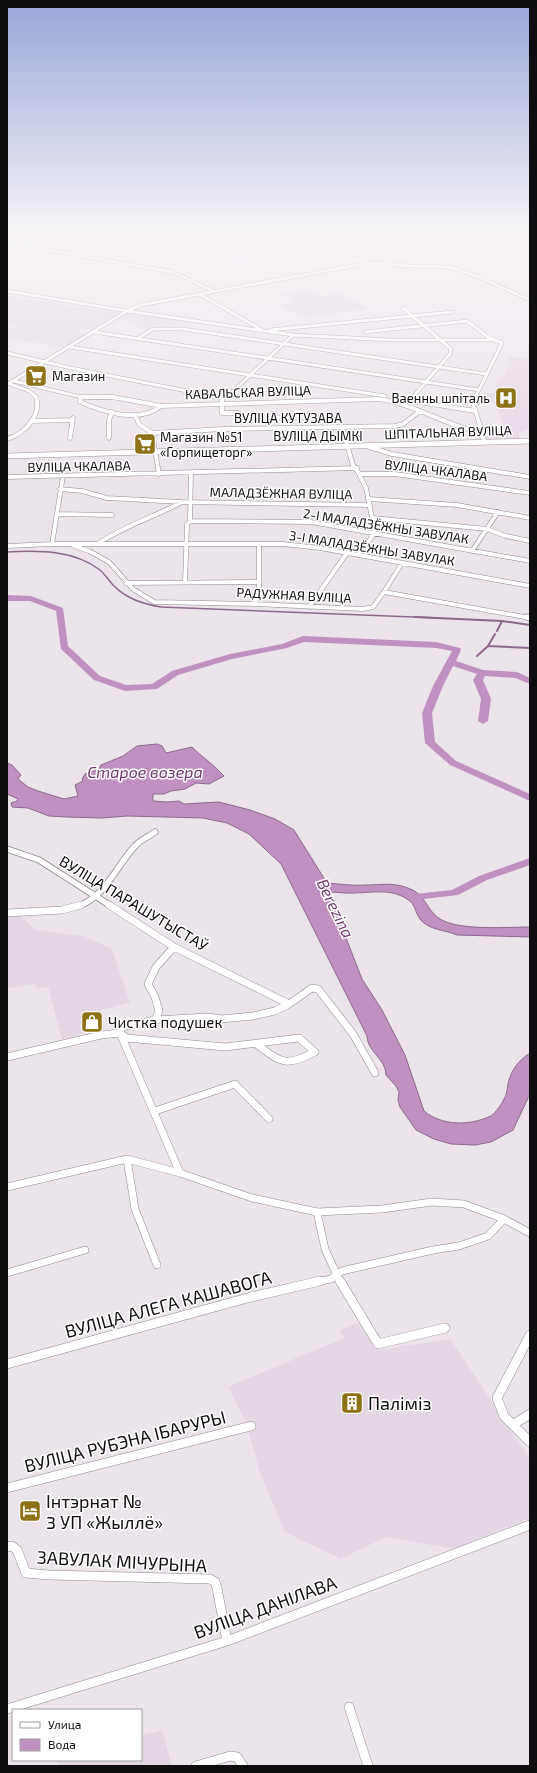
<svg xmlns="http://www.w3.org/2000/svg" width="537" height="1773" viewBox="0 0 537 1773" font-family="'Exo 2',sans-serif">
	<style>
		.built { fill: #e4d7e4 }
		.water { fill: #c091c0; stroke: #8b698b }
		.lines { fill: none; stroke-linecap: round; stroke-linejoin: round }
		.stream-far1 { stroke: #8b698b; stroke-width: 1.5 }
		.stream { stroke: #8b698b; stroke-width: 2 }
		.river { fill: #c091c0; fill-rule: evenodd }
		.minor-far4-casing { stroke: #8f888f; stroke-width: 4 }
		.minor-far3-casing { stroke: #8f888f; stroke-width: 5 }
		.minor-far2-casing { stroke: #8f888f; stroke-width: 7 }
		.minor-far1-casing { stroke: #8f888f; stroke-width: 8 }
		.minor-casing { stroke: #8f888f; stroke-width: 10 }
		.major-casing { stroke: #8f888f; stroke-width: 6 }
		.minor-far4 { stroke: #fff; stroke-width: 3 }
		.minor-far3 { stroke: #fff; stroke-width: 4 }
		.minor-far2 { stroke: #fff; stroke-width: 5.5 }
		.minor-far1 { stroke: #fff; stroke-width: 7 }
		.minor { stroke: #fff; stroke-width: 9 }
		.major { stroke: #fff; stroke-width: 5 }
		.labels { text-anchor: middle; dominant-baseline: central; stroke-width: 3; stroke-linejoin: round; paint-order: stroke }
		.far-poi-label { font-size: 13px; fill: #100d10; stroke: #fff; text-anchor: start }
		.far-street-label { font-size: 13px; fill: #100d10; stroke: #fff }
		.street-label { font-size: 15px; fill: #100d10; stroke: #fff }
		.poi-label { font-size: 15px; fill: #100d10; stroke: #fff; text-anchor: start }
		.water-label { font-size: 16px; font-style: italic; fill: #713772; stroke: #fff }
		.near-street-label { font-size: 18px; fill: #100d10; stroke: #fff }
		.near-poi-label { font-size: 18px; fill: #100d10; stroke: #fff; text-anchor: start }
	</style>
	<rect width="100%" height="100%" fill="#ece4eb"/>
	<!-- built -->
	<path class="built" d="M211,229H463L371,256L356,259L347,255L318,259L273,242H258L234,249H249L255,250L261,249L265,251L260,253L268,255L266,256L271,259L240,263L191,251L205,247L187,240L217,231Z
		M311,290L323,296L339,294L368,308L305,318L280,305L294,302L282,295Z
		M13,296L106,311L121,312L90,330L81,329L76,332L85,334L64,347L25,341L7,340V331L18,325L7,323L10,319L7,318V299Z
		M129,313L181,321L168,328L161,330L135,326L139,324L118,320Z
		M510,357L530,358V429L518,433L521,440L487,441L484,435H500L506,431L494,403L480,402L484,393H493L501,377L506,374Z
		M18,914L36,930L84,936L112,949L130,1002L101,1010L104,1029L62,1039L48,987L38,988L35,984L7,988V916Z
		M358,1322L377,1350L450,1339L528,1456L530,1462V1518L453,1549L386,1537L341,1559L285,1532L259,1470L246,1423L228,1387L344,1338L339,1331Z
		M162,1730L172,1766H58L57,1760H141V1735Z"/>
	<!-- water -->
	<path class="water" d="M157,744L162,746L166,753L192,747C202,757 214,765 224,776L209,784L196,783L185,789L171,791L164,794H153V801L167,802L179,801L184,804L219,802L250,810L275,819L294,830L327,883C340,884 353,886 366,885C382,885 392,882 408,888C426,894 426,910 440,919C460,931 507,927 530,927V937L457,935C446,930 428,930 420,919C415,913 416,904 407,899C389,887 367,894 346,893C341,893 336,892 331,892L332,902L362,979L382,1010L405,1055L424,1111C442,1126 469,1126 491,1116C495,1113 502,1104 504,1099C507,1095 507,1089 508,1084C511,1070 518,1061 530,1053V1094L513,1130L491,1142L475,1145L451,1144L434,1139L416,1130L400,1107L398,1100L399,1092L396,1086L386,1075C386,1059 367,1051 367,1036L281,864L249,834L227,823L203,818L127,816L102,818L67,817L49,816L28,808L12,807L11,803L17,801L18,799L7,794V763L12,765L21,775L18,779L28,787L38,791L64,799L78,796L75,785L83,781L82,779L85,774L99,769L101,765L123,756L137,746Z"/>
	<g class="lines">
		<!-- stream-far1 -->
		<path class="stream-far1" d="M7,552C38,550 74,550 100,570C105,574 109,581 114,586C127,599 143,604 161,607L439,618"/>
		<!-- stream -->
		<path class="stream" d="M415,617L502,621
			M497,631L502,621L530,625
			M488,646L495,634
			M477,656L488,646L530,648"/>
		<!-- river -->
		<path class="river" d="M7,595L31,596L63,608L68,646L100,676L126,685L152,684L172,671L230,654L282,644L303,636L436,642L460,648L461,650L456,661L483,670L517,672L530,678V684L515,678L485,676L483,680L491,699L488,721L483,724L478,721L481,699L473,680L477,674L453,666L443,686L432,713L435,742L456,761L530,794V801L450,765L425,743L422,713L433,686L452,651L436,648L304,642L287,648L232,659L178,675L157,689L125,691L94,680L61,649L56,611L30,601H7Z
			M530,858V865L487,880L458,895L415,900L409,897L415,894L452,890L479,876Z"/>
		<!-- minor-far4 casing -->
		<g class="minor-far4-casing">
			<path id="minor-far4" d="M7,243L173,272L213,291
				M7,291L127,311L293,335L393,340H495
				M199,294L264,331
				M403,308L451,349L450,354L412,398
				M270,330L452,312
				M94,332L479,390
				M365,332L467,321L488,337L502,343L475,398
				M137,339L153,329H183L486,374
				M70,347L385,396
				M7,353L71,368L222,398
				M14,381L81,397L118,398
				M7,383L29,391L37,398
				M8,384L127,311L141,305L363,264L379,263L409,266L450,267L481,278L530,300
				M222,398L230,394L293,335"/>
		</g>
		<!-- minor-far3 casing -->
		<g class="minor-far3-casing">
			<path id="minor-far3" d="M81,397H113L161,406L378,399C413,403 444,425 479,432
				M81,397L80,402C104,412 139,424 161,406
				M217,397L222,398
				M224,397L222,398V413H238L246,417L319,418
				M476,397L473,403L481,429L479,432L485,442
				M394,398L475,411
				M409,402L413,397
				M135,415L139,424L152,433
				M31,421L72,420
				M342,428L353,465L358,472L366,488L375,533L358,555
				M152,433L224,429L395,426L403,424L420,411
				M152,433L159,474
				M70,438L73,418
				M109,438V420L112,412
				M7,439C24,434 42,416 36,397
				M366,446L392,454L530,477
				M360,474H395L530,493
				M7,477L357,468
				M60,489L82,491L107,498L181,502L370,505
				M369,499L457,505L530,518
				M57,514L112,515
				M373,518L487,529L506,536L530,541
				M190,521L311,522L530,561
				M99,543C124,526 154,517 180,503
				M52,544L63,476
				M7,546L52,544H283L320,548L530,586
				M74,546L89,551L109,562L133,589L154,602L255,604L363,609L373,607L384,592L530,618
				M472,551L498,512
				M185,582L187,525L190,521L191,473
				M126,583L258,582
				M384,592L402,563
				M255,604L259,588V544
				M309,607L347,553"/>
		</g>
		<!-- minor-far2 casing -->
		<g class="minor-far2-casing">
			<path id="minor-far2" d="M527,617L530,618
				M7,849L39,860L111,906
				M79,906C106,896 116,866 135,846C140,840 148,837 155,832"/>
		</g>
		<!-- minor-far1 casing -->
		<g class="minor-far1-casing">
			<path id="minor-far1" d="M109,905L174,947L289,1004
				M7,913L62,910L81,905
				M155,1020L159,1011L155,997L148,984L156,967L174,947
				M120,1033L127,1038L225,1047L299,1038L315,1052C285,1067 282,1063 256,1044
				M120,1033L180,1173
				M7,1057L101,1035L120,1033L121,1027L155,1020L208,1017L221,1019L253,1016L275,1011L289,1004L312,988L318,989L353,1034L375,1073
				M155,1111L235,1084L269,1119
				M127,1159L135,1209L157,1265
				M7,1187L127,1159L180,1173L252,1198L317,1212L382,1209L432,1202L464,1204L504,1219L530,1233
				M317,1212L325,1249L340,1282
				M7,1273L85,1250
				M316,1282L331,1279L342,1271L433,1250L459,1246L488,1236L504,1219"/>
		</g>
		<!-- minor casing -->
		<g class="minor-casing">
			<path id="minor" d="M340,1281L378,1344L445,1328
				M530,1335L497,1398L504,1416L530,1442
				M7,1364L251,1297L320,1281
				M514,1424L530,1414
				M7,1488L251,1426
				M7,1547L12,1546L17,1550L26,1573L49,1575L210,1579L215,1582L217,1588L227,1641
				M349,1707L368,1766
				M7,1709L227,1641L530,1525
				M196,1766L230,1756L237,1757L243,1766"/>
		</g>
		<!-- major casing -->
		<g class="major-casing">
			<path id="major" d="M7,456L530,441"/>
		</g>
		<!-- minor-far4 -->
		<use href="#minor-far4" class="minor-far4"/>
		<!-- minor-far3 -->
		<use href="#minor-far3" class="minor-far3"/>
		<!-- minor-far2 -->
		<use href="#minor-far2" class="minor-far2"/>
		<!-- minor-far1 -->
		<use href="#minor-far1" class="minor-far1"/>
		<!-- minor -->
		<use href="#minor" class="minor"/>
		<!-- major -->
		<use href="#major" class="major"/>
	</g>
	<!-- sky -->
	<linearGradient id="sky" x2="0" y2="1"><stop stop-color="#98a6d8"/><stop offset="0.48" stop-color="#f6f3f6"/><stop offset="1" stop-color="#f6f3f6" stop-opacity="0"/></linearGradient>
	<rect width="537" height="477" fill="url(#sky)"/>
	<!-- icons -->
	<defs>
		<g id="supermarket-square" transform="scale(1.15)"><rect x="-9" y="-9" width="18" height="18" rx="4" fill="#8e7217" stroke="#fff"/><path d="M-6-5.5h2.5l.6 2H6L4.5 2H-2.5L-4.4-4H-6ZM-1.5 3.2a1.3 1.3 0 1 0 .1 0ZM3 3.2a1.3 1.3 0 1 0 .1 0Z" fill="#fff"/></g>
		<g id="hospital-square" transform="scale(1.15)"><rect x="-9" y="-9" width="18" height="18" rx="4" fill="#8e7217" stroke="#fff"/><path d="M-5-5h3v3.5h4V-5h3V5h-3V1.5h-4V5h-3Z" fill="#fff"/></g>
		<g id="shop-square" transform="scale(1.15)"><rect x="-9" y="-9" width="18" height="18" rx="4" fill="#8e7217" stroke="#fff"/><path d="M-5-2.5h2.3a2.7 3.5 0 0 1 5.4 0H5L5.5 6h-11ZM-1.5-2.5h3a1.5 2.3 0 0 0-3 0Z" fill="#fff"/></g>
		<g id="building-square" transform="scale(1.15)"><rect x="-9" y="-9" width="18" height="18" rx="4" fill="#8e7217" stroke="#fff"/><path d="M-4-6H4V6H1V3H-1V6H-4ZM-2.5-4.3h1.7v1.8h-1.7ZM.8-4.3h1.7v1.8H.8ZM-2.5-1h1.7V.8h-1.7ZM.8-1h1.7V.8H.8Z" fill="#fff"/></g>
		<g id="hotel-square" transform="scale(1.15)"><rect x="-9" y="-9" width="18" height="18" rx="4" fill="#8e7217" stroke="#fff"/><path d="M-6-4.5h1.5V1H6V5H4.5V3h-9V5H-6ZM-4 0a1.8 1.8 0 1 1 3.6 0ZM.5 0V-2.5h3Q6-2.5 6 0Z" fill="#fff"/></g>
	</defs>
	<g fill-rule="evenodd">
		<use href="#supermarket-square" x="36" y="376"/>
		<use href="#hospital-square" x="506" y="398"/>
		<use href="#supermarket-square" x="145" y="444"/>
		<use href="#shop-square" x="92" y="1022"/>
		<use href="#building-square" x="352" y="1403"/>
		<use href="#hotel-square" x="30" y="1511"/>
	</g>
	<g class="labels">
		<!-- far-poi labels -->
		<g class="far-poi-label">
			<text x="52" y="376">Магазин</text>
			<text x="490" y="398" text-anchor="end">Ваенны шпіталь</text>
			<text x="160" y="437">Магазин №51<tspan x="160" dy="15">«Горпищеторг»</tspan></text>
		</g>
		<!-- far-street labels -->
		<g class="far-street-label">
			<text transform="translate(248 392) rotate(-2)">КАВАЛЬСКАЯ ВУЛІЦА</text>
			<text x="288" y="418">ВУЛІЦА КУТУЗАВА</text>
			<text transform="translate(448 432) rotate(-2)">ШПІТАЛЬНАЯ ВУЛІЦА</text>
			<text x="318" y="436">ВУЛІЦА ДЫМКІ</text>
			<text transform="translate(79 466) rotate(-1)">ВУЛІЦА ЧКАЛАВА</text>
			<text transform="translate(436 470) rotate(7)">ВУЛІЦА ЧКАЛАВА</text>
			<text transform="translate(281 493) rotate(1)">МАЛАДЗЁЖНАЯ ВУЛІЦА</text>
			<text transform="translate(386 526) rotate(9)">2-І МАЛАДЗЁЖНЫ ЗАВУЛАК</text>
			<text transform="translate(372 548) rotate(9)">3-І МАЛАДЗЁЖНЫ ЗАВУЛАК</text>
			<text transform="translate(294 595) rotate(3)">РАДУЖНАЯ ВУЛІЦА</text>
		</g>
		<!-- street labels -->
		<g class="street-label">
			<text transform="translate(134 903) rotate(31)">ВУЛІЦА ПАРАШУТЫСТАЎ</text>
		</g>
		<!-- poi labels -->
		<g class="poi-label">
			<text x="108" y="1022">Чистка подушек</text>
		</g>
		<!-- water labels -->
		<g class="water-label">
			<text x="145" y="771">Старое возера</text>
			<text transform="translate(336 908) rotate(64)">Berezina</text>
		</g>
		<!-- near-street labels -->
		<g class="near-street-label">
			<text transform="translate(168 1304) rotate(-15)">ВУЛІЦА АЛЕГА КАШАВОГА</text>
			<text transform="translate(125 1441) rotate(-14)">ВУЛІЦА РУБЭНА ІБАРУРЫ</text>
			<text transform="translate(122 1561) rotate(3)">ЗАВУЛАК МІЧУРЫНА</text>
			<text transform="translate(265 1607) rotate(-20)">ВУЛІЦА ДАНІЛАВА</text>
		</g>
		<!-- near-poi labels -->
		<g class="near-poi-label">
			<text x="368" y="1403">Паліміз</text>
			<text x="46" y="1501">Інтэрнат №<tspan x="46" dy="21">3 УП «Жыллё»</tspan></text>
		</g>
	</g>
	<!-- border -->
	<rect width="537" height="1773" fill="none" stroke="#100d10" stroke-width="16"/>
	<!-- legend -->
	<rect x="12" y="1709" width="130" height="52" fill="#ffffff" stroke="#9f9e9f"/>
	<rect x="20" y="1722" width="20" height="6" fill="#ffffff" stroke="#9f9e9f"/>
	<text x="48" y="1729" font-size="12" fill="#100d10">Улица</text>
	<rect x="20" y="1739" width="20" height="12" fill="#c091c0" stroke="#9f9e9f"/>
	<text x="48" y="1749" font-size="12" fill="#100d10">Вода</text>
</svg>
